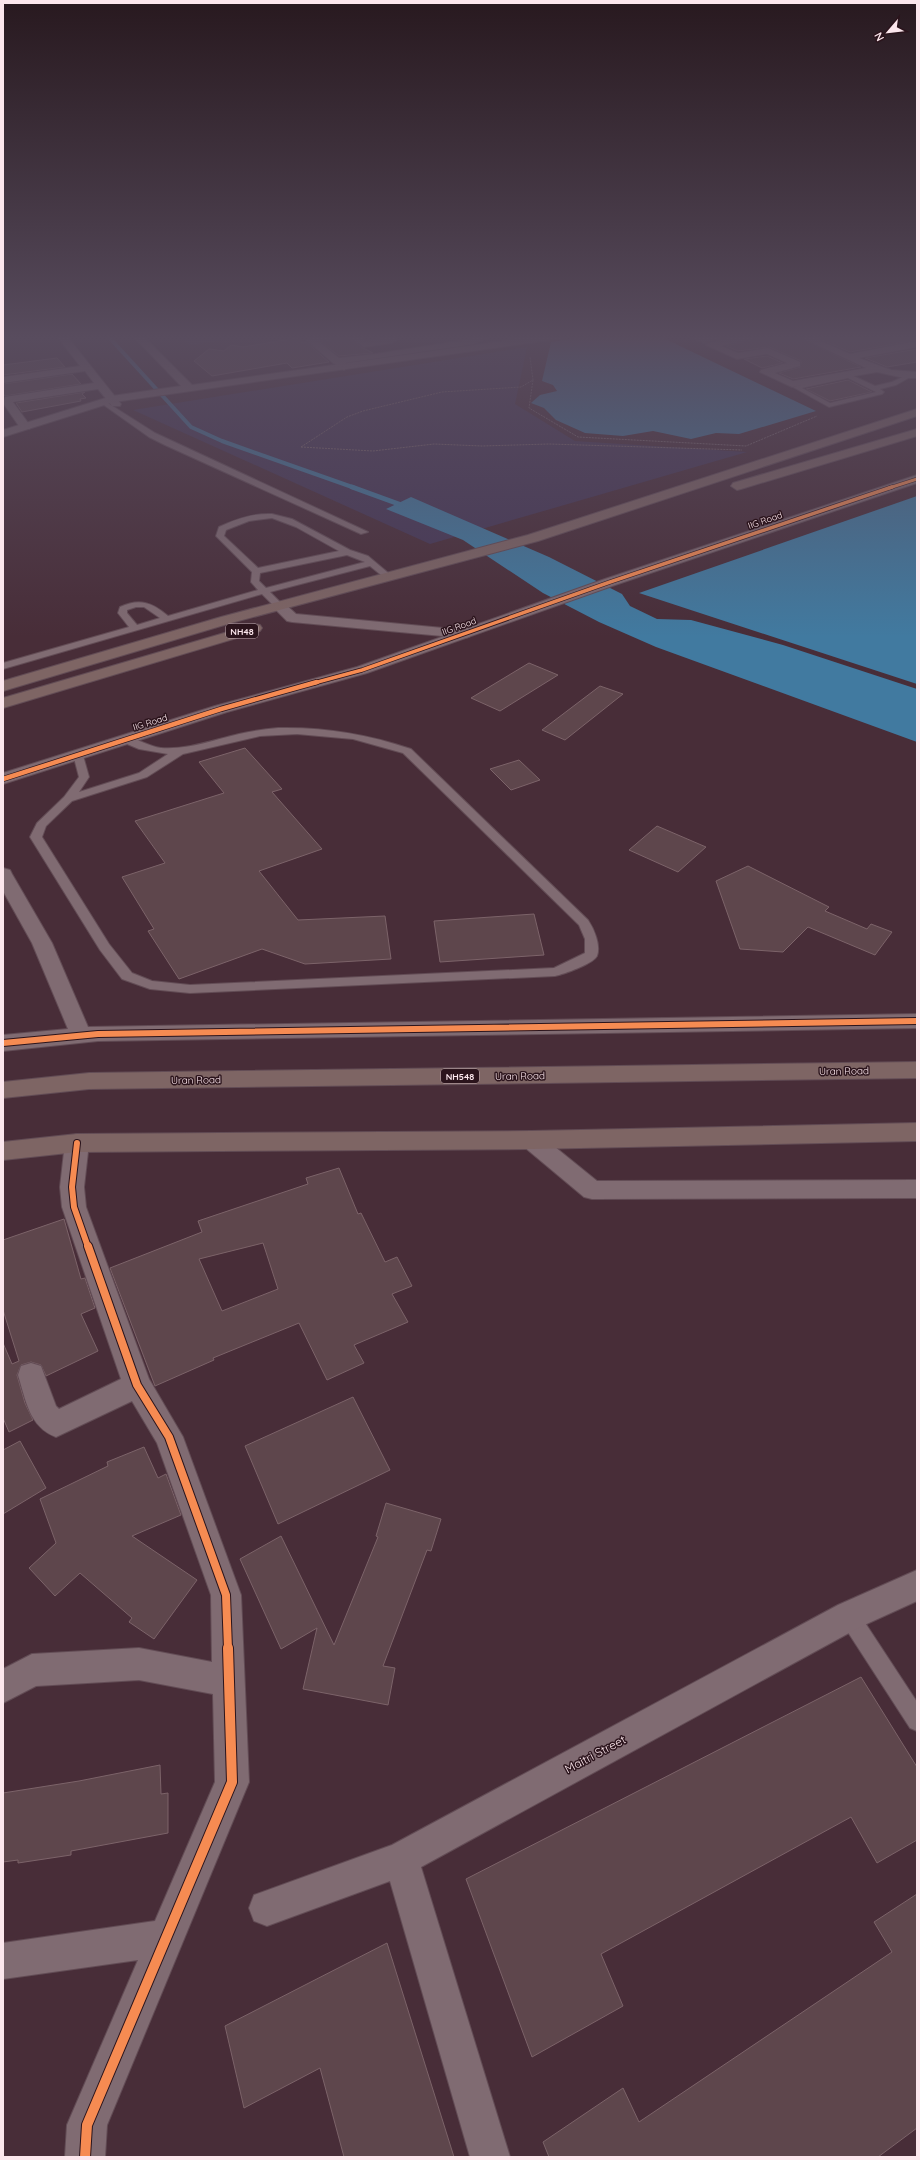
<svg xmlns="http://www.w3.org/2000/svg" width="920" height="2160" viewBox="0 0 920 2160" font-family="Quicksand,sans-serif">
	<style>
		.green { fill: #453756 }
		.water { fill: #417aa0 }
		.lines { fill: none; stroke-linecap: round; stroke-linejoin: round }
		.stream-far1 { stroke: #417aa0; stroke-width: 4 }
		.stream { stroke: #417aa0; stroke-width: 5 }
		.building { fill: #5e464c; stroke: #7c6369; fill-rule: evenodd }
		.service-casing { stroke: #624c55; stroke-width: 2 }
		.minor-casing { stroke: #624c55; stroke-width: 2 }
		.tertiary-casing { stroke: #624c55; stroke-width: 2 }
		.trunk-casing { stroke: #624c55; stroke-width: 2 }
		.path { stroke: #7a686e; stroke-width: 1; stroke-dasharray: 2 1; stroke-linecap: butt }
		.service { fill: #806b72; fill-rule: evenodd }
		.minor { fill: #806b72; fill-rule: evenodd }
		.tertiary { fill: #806b72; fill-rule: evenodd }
		.trunk { fill: #7e6564; fill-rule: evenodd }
		.cycleway-far5-casing { stroke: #2b141c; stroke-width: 4 }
		.cycleway-far4-casing { stroke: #2b141c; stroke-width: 5 }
		.cycleway-far3-casing { stroke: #2b141c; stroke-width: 6 }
		.cycleway-far2-casing { stroke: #2b141c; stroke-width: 8 }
		.cycleway-far1-casing { stroke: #2b141c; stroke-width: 10 }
		.cycleway-casing { stroke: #2b141c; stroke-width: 12 }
		.cycleway-far5 { stroke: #f68b52; stroke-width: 3 }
		.cycleway-far4 { stroke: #f68b52; stroke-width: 3.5 }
		.cycleway-far3 { stroke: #f68b52; stroke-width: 4.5 }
		.cycleway-far2 { stroke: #f68b52; stroke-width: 6 }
		.cycleway-far1 { stroke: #f68b52; stroke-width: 8 }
		.cycleway { stroke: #f68b52; stroke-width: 10 }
		.labels { text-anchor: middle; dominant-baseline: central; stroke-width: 3; stroke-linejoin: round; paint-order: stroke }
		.far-street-label { font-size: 9px; fill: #fce7ed; stroke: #2b141c }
		.shield { fill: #2b141c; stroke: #bda8ae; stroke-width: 1 }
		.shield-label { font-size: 9px; font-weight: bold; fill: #fce7ed }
		.street-label { font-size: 10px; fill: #fce7ed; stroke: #2b141c }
		.near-street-label { font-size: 12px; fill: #fce7ed; stroke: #2b141c }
	</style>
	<rect width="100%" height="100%" fill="#482d38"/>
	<!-- green -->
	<path class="green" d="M179,335H261L190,345Z
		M527,347L515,404L575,441L747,452L430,544L133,410Z"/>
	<!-- water -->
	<path class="water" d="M595,335H657L816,411L739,434L716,433L691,439L653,431L623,436L585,433L556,420L544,408L531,403L540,395L557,391L553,385L542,381L551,342Z
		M917,496V684L639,593Z
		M411,497L549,557L622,594L630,606L657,619L691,620L783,645L917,689V742L656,647L599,622L543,593L463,540L386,509Z"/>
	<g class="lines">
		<!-- stream-far1 -->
		<path class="stream-far1" d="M107,335L191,427L222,441L355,488"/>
		<!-- stream -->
		<path class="stream" d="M352,487L407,507"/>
	</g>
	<!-- building -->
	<path class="building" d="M340,335H345L363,348L373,353L339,356L321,342L337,338Z
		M771,335H794L861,367L793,379L779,373L800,367L801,361L769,347L738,351L726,346Z
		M810,335H917V340L850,352Z
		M297,338L303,343L306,342L329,362L292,368L287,363L212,376L194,361L209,349L224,351L231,345L243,347Z
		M917,349V362L887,367L865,358Z
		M767,356L783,363L762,368L744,359Z
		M57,358L65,367L3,375V365Z
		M72,374L81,384L5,396L3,393V384Z
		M848,380L872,392L830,401L806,389Z
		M85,392L82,394L86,398L80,399L81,401L22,412L16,403Z
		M529,663L558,675L500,711L471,698Z
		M600,686L623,694L565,740L542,730Z
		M245,748L282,789L272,792L322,849L259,871L298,920L385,916L391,959L305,964L262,949L179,979L148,931L154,929L122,877L165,863L135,821L224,793L199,762Z
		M519,760L540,780L511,790L490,769Z
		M657,826L706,847L678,872L629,850Z
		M748,866L829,907L825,911L867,929L871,924L892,932L875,955L808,927L783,952L740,949L716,881Z
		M534,914L544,955L440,962L434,921Z
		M339,1168L358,1214L361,1213L385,1262L397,1257L412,1286L392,1294L408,1322L354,1345L364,1363L327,1380L299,1323L213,1358L214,1360L155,1386L110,1268L202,1232L198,1221L308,1184L306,1178ZM263,1243L278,1289L222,1311L199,1259Z
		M64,1219L81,1279L85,1278L95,1308L81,1314L98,1351L46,1376L41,1365L31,1362L21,1365L17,1375L25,1403L33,1420L9,1432L3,1418V1343L12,1364L19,1361L3,1310V1240Z
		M353,1397L390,1470L278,1524L245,1446Z
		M20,1441L46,1488L3,1514V1450Z
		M144,1447L158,1478L166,1474L181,1515L132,1536L197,1580L154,1639L129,1622L132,1618L80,1573L55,1596L29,1568L56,1543L40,1499L108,1466L107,1462Z
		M386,1503L441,1519L431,1551L427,1550L383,1666L395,1668L388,1705L303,1689L317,1628L281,1649L240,1559L281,1536L334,1645L378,1537L376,1536Z
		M861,1677L917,1767V1840L877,1863L851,1817L601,1954L623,2006L532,2057L466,1879Z
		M160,1765L161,1794L168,1793V1833L71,1851V1855L18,1863V1860L3,1862V1793L79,1781Z
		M917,1894V2128L878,2157H549L543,2142L623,2088L639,2122L892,1952L874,1922Z
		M387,1943L454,2157H344L320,2068L244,2108L225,2026Z"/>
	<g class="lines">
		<!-- service casing -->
		<g class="service-casing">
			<path id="service" d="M849,374L875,386L892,382L907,375L912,376L896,385L880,389L884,392L882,394L829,407L793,387ZM848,378L876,392L830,403L802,388Z
				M103,400L155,433L368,532L361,534L165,445L149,437L101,403L100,402Z
				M272,514L292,519L350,550L368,556L393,577L386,579L370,566L270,592L282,604V608H276L262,594L3,669V663L129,627L118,613L120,607C139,598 152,602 168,616L258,590L251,582L252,572L216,536L219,527C236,519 253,513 272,514ZM272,518L296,527L339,551L258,568L224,536L226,530L249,521ZM347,555L365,562L266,588L259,581L260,573ZM144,607L160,618L137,625L127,613V610L136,607Z
				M278,728C324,727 367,734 411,749L588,920C594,929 601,945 597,956C593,964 564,974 555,976L190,993L150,989L122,979L100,950L30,837L37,823L64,797L79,777L73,754L78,751L82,752L89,777L79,792L139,773L168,754L139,749L120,741L119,739L120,737C130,734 149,747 161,748C188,750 213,740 239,734C252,731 265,729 278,728ZM297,734L353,739L403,753L579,925L585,939V953L554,968L190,985L152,981L132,973L109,944L42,837L46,826L72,801L147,777L183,754L260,736Z
				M849,1606L856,1609L917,1702V1731L910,1728L842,1623L839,1616L842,1609Z"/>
		</g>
		<!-- minor casing -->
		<g class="minor-casing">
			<path id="minor" d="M56,335H66L121,404L120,406H112L98,389L13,402L31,427L29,429H21L3,403L5,397L94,383L85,371L3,383V377L80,366Z
				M322,335H339L337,337L318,341L339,358L375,354L472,339L480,335H492L474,344L345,363L349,367L344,370L333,363L306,340Z
				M346,335H357L366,341L392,337L397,340L392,343L364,347Z
				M508,335H520L529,341L527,343H521Z
				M686,335H699L705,337L729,335L704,343Z
				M744,335H761L759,337L721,346L738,353L768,348L800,362V366L775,373L793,381L866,368L795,335H807L850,354L917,341V347L859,358L891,370L917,372V378H904L877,372L792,387L760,372L761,370L787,363L767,354L737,359L706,345L708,343Z
				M279,602L284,603L296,614L464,630L469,631L471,634L469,637L464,638L292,622L287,621L272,606Z
				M77,1134L85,1137L89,1143L84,1187L86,1207L149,1379L183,1437L241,1595L249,1782L107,2125L105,2157H65L67,2125L138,1960L3,1979V1943L155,1921L215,1782L213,1694L139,1680L36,1686L3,1703V1669L32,1654L139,1648L212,1662L211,1595L157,1443L132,1401L56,1437C29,1427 26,1400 18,1375L21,1366L31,1363L41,1366L56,1406L59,1409L121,1379L62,1207L60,1187L65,1143L69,1137Z
				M917,1570V1601L860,1627L421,1867L510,2157H470L390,1881L267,1926L254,1921L249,1908L254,1895L392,1845L838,1605Z"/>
		</g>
		<!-- tertiary casing -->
		<g class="tertiary-casing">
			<path id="tertiary" d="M132,335H142L192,385L545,335H569L564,338L114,402L3,437V430L112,396L181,386Z
				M917,475V483L615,585L367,673L227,712L3,784V773L215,706L357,667L605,579Z
				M3,868L10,870L12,874L52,943L88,1027L917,1014V1028L98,1041L3,1051V1035L68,1029L32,943L3,891Z
				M531,1131L539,1134L597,1181L917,1180V1198L592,1199L584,1197L523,1146L519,1140L523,1134Z"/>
		</g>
		<!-- trunk casing -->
		<g class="trunk-casing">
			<path id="trunk" d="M917,409V416L538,541L231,623L3,691V681L221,617L528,535Z
				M917,429V436L741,489L737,490L731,486L733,483Z
				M255,624L260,625L262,628L260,631L3,708V698Z
				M917,1062V1078L89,1089L3,1098V1082L89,1073Z
				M917,1123V1141L531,1149L77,1152L3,1160V1142L77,1134L531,1131Z"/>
		</g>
		<!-- path -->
		<path class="path" d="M533,380L529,408L578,437L746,446L817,416
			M301,447L373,451L434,444L482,446L549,444L742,450
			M301,447L347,417L363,411L442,392L521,387L533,380L530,357"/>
		<!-- service -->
		<use href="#service" class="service"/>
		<!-- minor -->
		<use href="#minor" class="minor"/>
		<!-- tertiary -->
		<use href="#tertiary" class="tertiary"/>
		<!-- trunk -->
		<use href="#trunk" class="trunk"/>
		<!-- cycleway-far5 casing -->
		<g class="cycleway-far5-casing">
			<path id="cycleway-far5" d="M889,488L917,479"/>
		</g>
		<!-- cycleway-far4 casing -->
		<g class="cycleway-far4-casing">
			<path id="cycleway-far4" d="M314,683L362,670L610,582L892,487"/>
		</g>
		<!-- cycleway-far3 casing -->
		<g class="cycleway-far3-casing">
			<path id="cycleway-far3" d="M3,779L221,709L317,682"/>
		</g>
		<!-- cycleway-far2 casing -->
		<g class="cycleway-far2-casing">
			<path id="cycleway-far2" d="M3,1043L98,1034L917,1021
				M77,1143L72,1187L74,1207L88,1247"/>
		</g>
		<!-- cycleway-far1 casing -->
		<g class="cycleway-far1-casing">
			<path id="cycleway-far1" d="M88,1246L137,1385L169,1437L226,1595L228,1649"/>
		</g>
		<!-- cycleway casing -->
		<g class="cycleway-casing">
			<path id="cycleway" d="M85,2157L87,2125L232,1782L228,1648"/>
		</g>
		<!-- cycleway-far5 -->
		<use href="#cycleway-far5" class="cycleway-far5"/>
		<!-- cycleway-far4 -->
		<use href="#cycleway-far4" class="cycleway-far4"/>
		<!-- cycleway-far3 -->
		<use href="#cycleway-far3" class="cycleway-far3"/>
		<!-- cycleway-far2 -->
		<use href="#cycleway-far2" class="cycleway-far2"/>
		<!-- cycleway-far1 -->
		<use href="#cycleway-far1" class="cycleway-far1"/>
		<!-- cycleway -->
		<use href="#cycleway" class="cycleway"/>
	</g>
	<!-- sky -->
	<linearGradient id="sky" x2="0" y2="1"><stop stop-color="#28191f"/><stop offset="0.53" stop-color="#584c5e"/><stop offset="1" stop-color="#584c5e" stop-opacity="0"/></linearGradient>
	<rect width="920" height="637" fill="url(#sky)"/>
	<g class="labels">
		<!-- far-street labels -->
		<g class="far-street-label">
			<text transform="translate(765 520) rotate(-19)">IIG Road</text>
			<text transform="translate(459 626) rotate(-20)">IIG Road</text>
			<text transform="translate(150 722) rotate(-17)">IIG Road</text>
		</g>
		<!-- shield labels -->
		<g class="shield">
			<rect x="226" y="624" width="32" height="14" rx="3"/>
			<rect x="441" y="1069" width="38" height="14" rx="3"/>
		</g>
		<g class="shield-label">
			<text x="242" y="631">NH48</text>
			<text x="460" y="1076">NH548</text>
		</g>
		<!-- street labels -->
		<g class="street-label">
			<text transform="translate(844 1071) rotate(-1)">Uran Road</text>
			<text transform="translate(520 1076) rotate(-1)">Uran Road</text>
			<text transform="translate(196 1080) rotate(-1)">Uran Road</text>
		</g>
		<!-- near-street labels -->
		<g class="near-street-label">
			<text transform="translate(595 1754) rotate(-28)">Maitri Street</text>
		</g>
	</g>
	<!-- border -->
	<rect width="920" height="2160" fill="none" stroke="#fce7ed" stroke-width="8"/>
	<!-- north arrow -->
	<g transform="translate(888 32) rotate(242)" stroke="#2b141c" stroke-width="3" paint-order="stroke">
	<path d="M0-3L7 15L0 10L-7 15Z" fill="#fce7ed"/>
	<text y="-6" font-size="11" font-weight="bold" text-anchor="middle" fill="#fce7ed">N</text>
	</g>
</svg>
